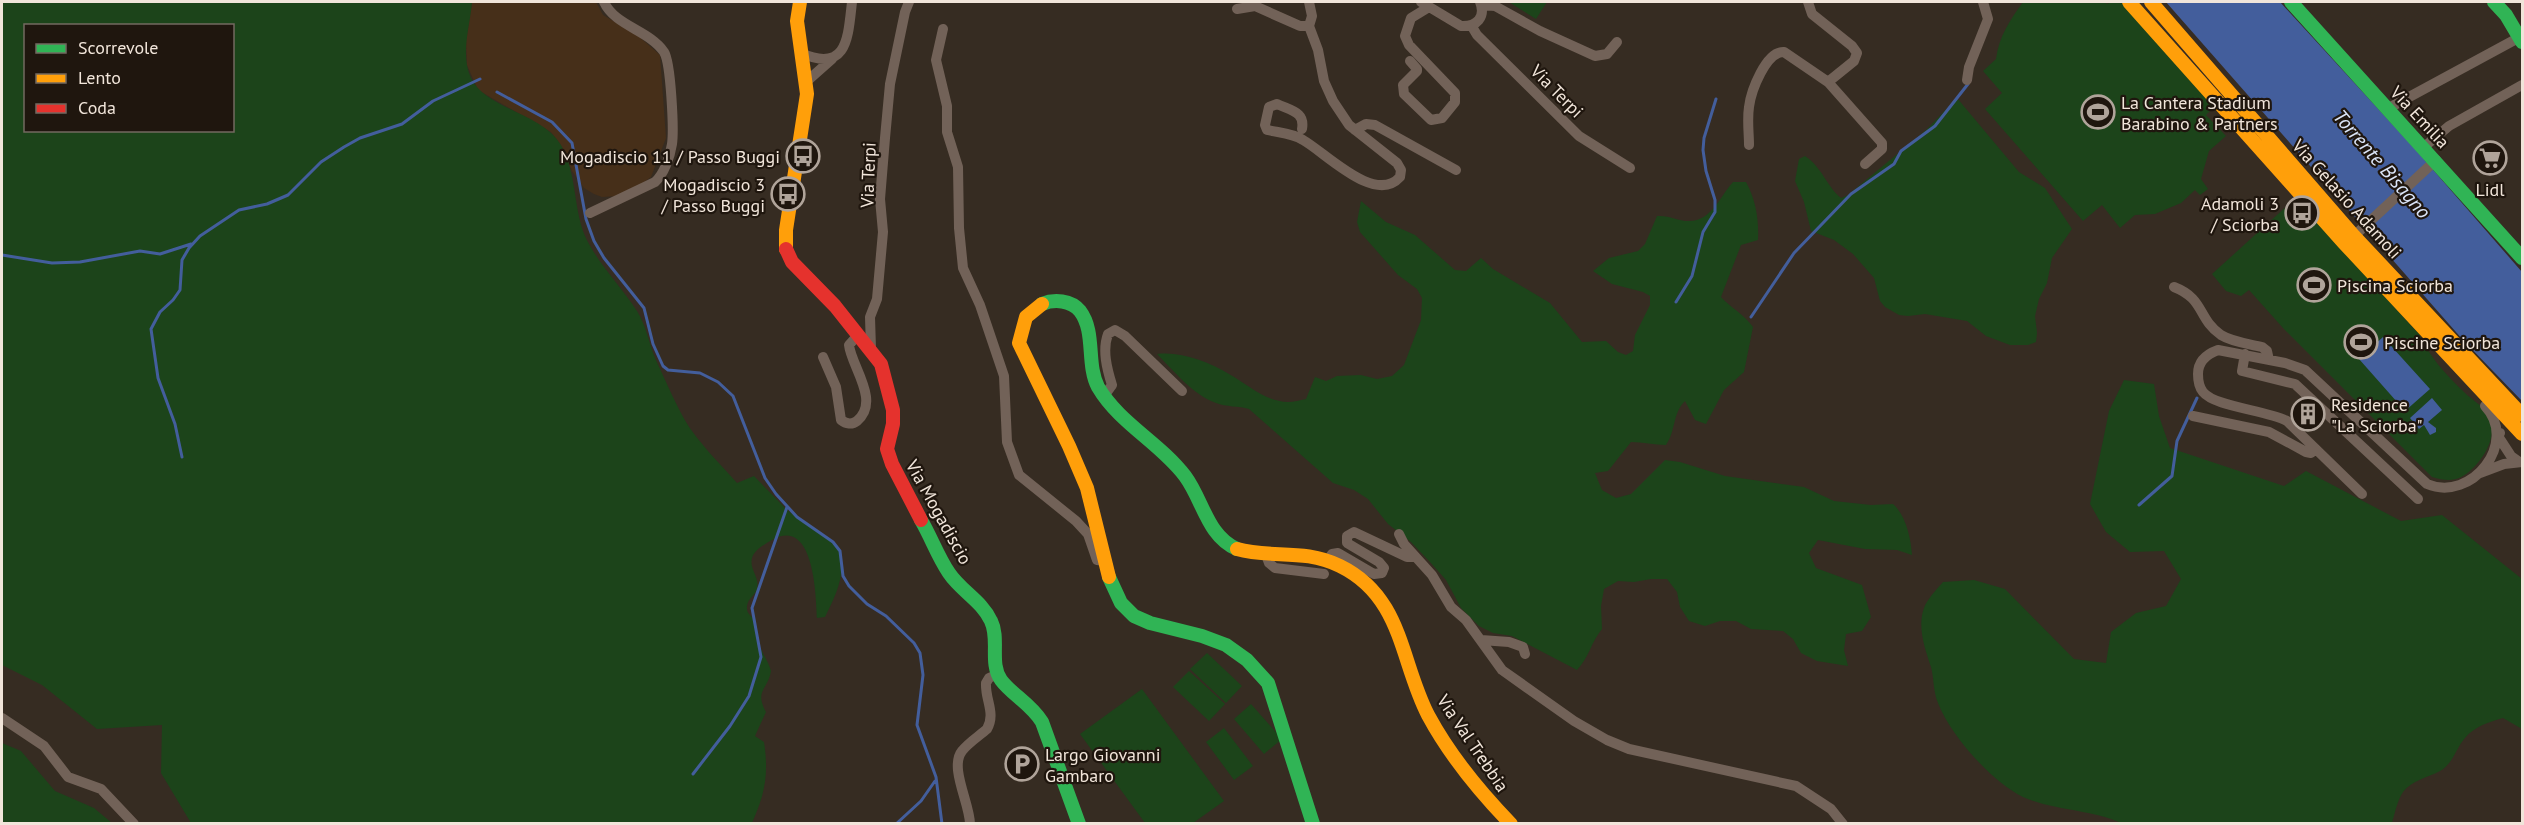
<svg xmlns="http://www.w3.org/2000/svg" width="2524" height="825" viewBox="0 0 2524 825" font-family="'PT Sans',sans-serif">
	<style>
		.built { fill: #462f19 }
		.green { fill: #1c441a; fill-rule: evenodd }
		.water { fill: #435e9c }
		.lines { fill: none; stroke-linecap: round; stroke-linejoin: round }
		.stream { stroke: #435e9c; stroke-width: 3 }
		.street { stroke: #726258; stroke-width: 10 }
		.fast { stroke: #30b455; stroke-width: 14 }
		.slow { stroke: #ff9f0a; stroke-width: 14 }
		.jam { stroke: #e5322d; stroke-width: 14 }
		.labels { text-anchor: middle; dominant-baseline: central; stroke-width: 4.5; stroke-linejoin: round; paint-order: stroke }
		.street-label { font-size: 18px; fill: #f1e5da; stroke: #1f160e }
		.poi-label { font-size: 18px; fill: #f1e5da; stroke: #1f160e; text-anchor: start }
		.water-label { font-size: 20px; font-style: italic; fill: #dbe5f8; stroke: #1f160e }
	</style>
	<rect width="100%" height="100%" fill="#362c22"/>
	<!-- built -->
	<path class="built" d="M472,2H596L603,15L636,34L660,55L666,138L651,177L633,190L618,196L602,197L594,194L584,188L572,171L560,144L551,132L478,90L467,65L466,41Z"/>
	<!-- green -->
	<path class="green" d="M2,2H472C470,27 460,54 471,78C487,110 541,112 561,145C577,173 573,207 585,236C598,264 621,286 637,311C646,325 649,343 655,358C665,379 679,413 692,431C705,449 722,466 737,483L754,476L788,511L834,543C851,565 836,595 825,617L817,618C816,595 814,516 772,540C765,544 754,550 752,558C749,569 760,577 757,589C755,596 746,599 747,609C747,614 752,616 754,620C759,629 757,642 762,651C765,658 769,663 771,671C768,690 754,690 766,712L755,736L764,742C769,774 765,794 752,823H191L161,773L162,725L97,729L42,685L2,665ZM26,26H232V130H26Z
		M1509,2H1547L1536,19Z
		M2023,2H2105L2107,4L2110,2H2121L2214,107L2206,115L2226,136L2209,151L2201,179L2208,189L2200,195L2195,190L2181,203L2155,214L2135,215L2120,228L2102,205L2083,221L1985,109L2002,93L1983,71L1996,59C1999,36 2010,20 2023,2Z
		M1957,98L2019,172L2045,188L2072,229L2052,258L2047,283L2039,299L2035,316L2037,333L2036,342L2028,345H2010L1986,336L1967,321L1925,314L1908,316L1899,315L1885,307L1880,301L1874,278L1853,254L1834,240L1811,231L1804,202L1795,181L1799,159L1805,156C1822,167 1827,187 1841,198L1848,195L1926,130Z
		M1733,182H1746C1756,200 1759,220 1758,240L1741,245L1721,297C1731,308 1744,314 1753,327L1744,372L1724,390L1706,424L1695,420L1685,401C1672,414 1676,431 1666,445C1654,445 1643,442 1631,442L1608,471L1595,473L1602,490L1616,498L1631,494L1665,460L1680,462L1725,476L1804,487L1834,501L1871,505L1893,504C1906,515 1911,539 1912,555L1897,550L1865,549L1818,540L1809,553L1816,568L1862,585L1871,617L1862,631L1846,634L1844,650L1848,666L1817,661L1801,653L1793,639L1783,631L1751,629L1736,621H1720L1705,626L1689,621L1680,607L1677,592L1667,579H1651L1634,582L1618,581L1604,589L1601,606L1602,629C1590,644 1590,656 1577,670L1512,636L1493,633L1479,626L1461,608L1446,580L1430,562L1411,542L1388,524L1368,499L1354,490L1333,483L1249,409C1239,406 1226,407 1216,403C1193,395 1174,371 1157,354C1181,351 1209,362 1229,374C1249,385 1264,401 1288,402C1294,402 1300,400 1306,399L1315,377L1326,381L1337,376L1361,375L1377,379L1392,376L1404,365L1421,320L1422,298L1417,289L1398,275L1360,232L1357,222L1361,201L1386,222L1415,235L1455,270L1466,271L1481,258L1493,269L1550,303L1582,342L1606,341L1618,352L1626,355L1633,351L1635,335L1650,305V296L1643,292L1612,284L1593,271L1609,258L1638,251L1645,244L1657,216C1669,215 1677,221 1689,221C1712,221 1720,196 1733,182Z
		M2288,205L2300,218L2307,216L2313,218L2419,334C2430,357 2445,374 2464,392C2471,399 2483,406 2488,414C2498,431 2488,452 2476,465C2462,480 2452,483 2432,477L2283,328L2249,290L2241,296L2226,291L2212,274Z
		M2124,380L2154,384L2159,416L2170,448L2284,486L2306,471L2401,521L2442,515L2522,579V729L2503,718C2489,722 2475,726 2465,738C2456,748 2453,764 2440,771C2427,778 2412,780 2403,792C2397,801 2395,813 2392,823H2121C2090,809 2055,811 2023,797C1992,782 1950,735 1938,703C1933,691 1934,678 1931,667C1925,649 1917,627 1924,608C1927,599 1937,589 1943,582L1974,580L2005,589L2074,659L2106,663L2111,632L2136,613L2166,606L2181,579L2164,551L2130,552L2106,532L2090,504L2109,411Z
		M1207,653L1242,686L1226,703L1190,669Z
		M1189,671L1225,704L1209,721L1173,687Z
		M1142,689L1224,801L1193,823H1145L1080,734Z
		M1251,704L1282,739L1264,754L1234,719Z
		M1224,728L1253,766L1234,780L1206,742Z
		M2,743L21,751L55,791L94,808L112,823H2Z"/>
	<!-- water -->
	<path class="water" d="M2166,2H2280L2415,149L2522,272V401L2463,340Z
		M2383,337L2430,389L2405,411L2359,359Z
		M2432,398L2442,410L2428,422L2436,428V432L2430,435L2424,425L2419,429L2410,418Z"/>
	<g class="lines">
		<!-- stream -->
		<path class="stream" d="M497,92L552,122L572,143L586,219L594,241L604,258L644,308L653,344L663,366L668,370L700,373L718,382L733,396L765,478L776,494L797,517L833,542L840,551L843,576L849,586L867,604L886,616L914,643L920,653L923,675L917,725L936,777L942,824
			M2,255L52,263L80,262L140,251L160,254L191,244
			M1676,302L1692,276L1703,232L1715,212V200L1706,171L1703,150L1704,138L1716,99
			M1751,317L1794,253L1851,194L1894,164L1901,151L1935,126L1968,84
			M182,457L175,424L158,378L151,329L160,312L173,300L180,290L182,260L189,248L200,236L239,210L267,204L288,195L321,162L344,147L360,138L402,124L433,101L480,79
			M2139,505L2172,476L2177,441L2197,398
			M693,774L730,726L749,696L761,657L752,608L787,507
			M896,824L921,801L935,781"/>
		<!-- street -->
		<path class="street" d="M1421,2L1461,26C1477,27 1486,17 1480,2
			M1808,2L1812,14L1852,46L1857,53L1854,61L1828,82
			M1482,5L1495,6L1540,31L1595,56L1607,54L1617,42
			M1237,9L1255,6L1300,26H1309
			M1471,25L1477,35L1579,136L1630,168
			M943,29L936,60L947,106V132L958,167L959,228L963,268L980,305L1004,376L1007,442L1019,475L1076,521L1088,534L1097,560L1105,561
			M801,53C848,74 848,36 852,2
			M1410,61L1417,69V71L1403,85L1404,94L1431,120L1442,118L1455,102V93L1409,45L1405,36L1411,18L1429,7
			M1967,80L1969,67L1988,19L1983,2
			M806,82L832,59
			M2387,109L2520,37
			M1302,129C1305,112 1292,111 1277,104L1269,107L1265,125L1267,130C1280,133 1292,133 1303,140C1326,153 1375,205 1400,177L1401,170L1397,163L1349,125L1333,101L1324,81L1318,50L1309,26L1312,16L1309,2
			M1355,130L1366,124L1375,125L1456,170
			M1749,145C1749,133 1747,120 1749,107C1751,91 1766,51 1784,52L1828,82L1882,143V149L1865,164
			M2424,147L2449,126L2522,85
			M590,213L655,182C664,174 670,157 672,144C674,130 671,63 664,52C649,30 615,26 604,2
			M2353,241L2354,236L2436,160
			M2174,287C2205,299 2197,318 2221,335C2232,342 2250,344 2262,347L2267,351L2269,360
			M871,349L870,317L877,299L883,232L880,199L885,138L890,84L905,12L909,2
			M2245,354L2242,371L2295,384L2418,499
			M823,357L836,387L841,420C846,424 852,425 857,421C881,401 851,366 849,345L858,335
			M1104,396L1112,385C1107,369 1102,350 1108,334L1115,330L1125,336L1182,391
			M2193,416L2269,432L2306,452L2311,453L2315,449
			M2500,433L2498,436L2511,456L2518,461
			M2480,473L2504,464L2522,462
			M2362,494L2287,421C2266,410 2215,407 2203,392C2199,387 2198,379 2198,374C2198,361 2207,354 2218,350L2285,363L2305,370L2427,484C2472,503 2519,442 2485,406
			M1399,534L1404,544L1432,575L1451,607L1466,620L1502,670L1574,721L1607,740L1629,749L1796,786L1831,809L1843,824
			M1265,552L1269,563L1275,568L1324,574
			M1328,560L1332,554L1338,553L1374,574L1382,573L1384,568L1379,562L1347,543V536L1354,532L1407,557H1415
			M1481,640L1509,642L1523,647L1525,654
			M2,718L44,746L68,777L101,789L134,824
			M970,824C970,804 949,767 962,751C968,743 979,736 987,729C996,713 985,700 986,683L989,678L998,674"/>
		<!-- fast -->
		<path class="fast" d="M2291,2L2522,258
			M2494,2L2506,15L2522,42
			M1042,304C1054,299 1071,300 1080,311C1096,332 1086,364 1098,387C1119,423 1160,443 1185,476C1203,500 1207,536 1237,549
			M921,520C931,537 938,557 949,573C961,591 982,601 991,621C1000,639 989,663 1001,680C1012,695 1030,703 1042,722L1079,824
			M1109,577L1121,603L1134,616L1150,623L1202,636L1226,645L1247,660L1268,683L1313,824"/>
		<!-- slow -->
		<path class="slow" d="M2129,2L2344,243L2522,434
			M2151,2L2354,236L2522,415
			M786,249V230L807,94L797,21L800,2
			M1042,304L1026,317L1019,343L1069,446L1087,488L1109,577
			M1237,549C1272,559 1303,548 1340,566C1403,597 1400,661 1428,715C1450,756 1479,791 1511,824"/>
		<!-- jam -->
		<path class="jam" d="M786,249L792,262L835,306L881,364L893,410V424L887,449L892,464L921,520"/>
	</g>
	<!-- icons -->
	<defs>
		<g id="stadium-ring" transform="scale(1.725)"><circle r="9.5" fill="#1f160e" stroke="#b0a49a" stroke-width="1.5"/><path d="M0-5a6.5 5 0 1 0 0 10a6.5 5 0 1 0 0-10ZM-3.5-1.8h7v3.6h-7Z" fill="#b0a49a"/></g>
		<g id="bus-ring" transform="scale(1.725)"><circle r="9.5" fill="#1f160e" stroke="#b0a49a" stroke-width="1.5"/><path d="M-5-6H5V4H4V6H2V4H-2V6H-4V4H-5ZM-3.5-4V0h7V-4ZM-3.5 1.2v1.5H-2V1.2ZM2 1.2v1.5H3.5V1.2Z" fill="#b0a49a"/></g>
		<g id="supermarket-ring" transform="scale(1.725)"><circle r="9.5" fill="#1f160e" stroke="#b0a49a" stroke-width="1.5"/><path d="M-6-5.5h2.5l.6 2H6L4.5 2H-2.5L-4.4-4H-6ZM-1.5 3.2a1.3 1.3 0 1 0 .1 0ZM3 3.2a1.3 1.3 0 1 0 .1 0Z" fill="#b0a49a"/></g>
		<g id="building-ring" transform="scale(1.725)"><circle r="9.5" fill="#1f160e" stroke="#b0a49a" stroke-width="1.5"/><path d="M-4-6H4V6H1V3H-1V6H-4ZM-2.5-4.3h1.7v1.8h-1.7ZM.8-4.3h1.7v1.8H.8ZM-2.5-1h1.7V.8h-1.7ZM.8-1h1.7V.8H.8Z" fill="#b0a49a"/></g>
		<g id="parking-ring" transform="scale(1.725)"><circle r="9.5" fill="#1f160e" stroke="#b0a49a" stroke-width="1.5"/><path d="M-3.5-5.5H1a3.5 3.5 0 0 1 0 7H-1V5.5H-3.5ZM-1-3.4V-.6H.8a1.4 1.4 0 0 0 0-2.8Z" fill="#b0a49a"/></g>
	</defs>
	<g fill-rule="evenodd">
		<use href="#stadium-ring" x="2098" y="112"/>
		<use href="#bus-ring" x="803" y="156"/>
		<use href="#supermarket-ring" x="2490" y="158"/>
		<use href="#bus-ring" x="788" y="194"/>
		<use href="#bus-ring" x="2302" y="213"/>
		<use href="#stadium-ring" x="2314" y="285"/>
		<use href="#stadium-ring" x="2361" y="342"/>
		<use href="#building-ring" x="2308" y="414"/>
		<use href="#parking-ring" x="1022" y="764"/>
	</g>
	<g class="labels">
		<!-- street labels -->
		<g class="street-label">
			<text transform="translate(1557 91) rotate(45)">Via Terpi</text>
			<text transform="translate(2420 117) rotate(47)">Via Emilia</text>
			<text transform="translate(868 175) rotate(-88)">Via Terpi</text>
			<text transform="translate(2347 199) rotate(48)">Via Gelasio Adamoli</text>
			<text transform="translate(939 512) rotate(61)">Via Mogadiscio</text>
			<text transform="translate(1473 743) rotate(56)">Via Val Trebbia</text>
		</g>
		<!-- poi labels -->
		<g class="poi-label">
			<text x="2121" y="102">La Cantera Stadium<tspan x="2121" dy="21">Barabino &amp; Partners</tspan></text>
			<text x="780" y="156" text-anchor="end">Mogadiscio 11 / Passo Buggi</text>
			<text x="765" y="184" text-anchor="end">Mogadiscio 3<tspan x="765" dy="21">/ Passo Buggi</tspan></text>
			<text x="2490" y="189" text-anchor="middle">Lidl</text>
			<text x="2279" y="203" text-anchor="end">Adamoli 3<tspan x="2279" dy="21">/ Sciorba</tspan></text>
			<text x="2337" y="285">Piscina Sciorba</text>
			<text x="2384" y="342">Piscine Sciorba</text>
			<text x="2331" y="404">Residence<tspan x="2331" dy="21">"La Sciorba"</tspan></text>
			<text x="1045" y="754">Largo Giovanni<tspan x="1045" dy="21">Gambaro</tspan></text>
		</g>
		<!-- water labels -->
		<g class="water-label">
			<text transform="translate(2382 164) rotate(49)">Torrente Bisagno</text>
		</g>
	</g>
	<!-- border -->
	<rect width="2524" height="825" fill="none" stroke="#f1e5da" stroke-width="6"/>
	<!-- legend -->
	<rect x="24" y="24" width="210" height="108" fill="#1f160e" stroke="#736960" stroke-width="1.5"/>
	<rect x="36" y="44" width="30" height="9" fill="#30b455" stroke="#736960" stroke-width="1.5"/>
	<text x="78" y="54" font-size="18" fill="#f1e5da">Scorrevole</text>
	<rect x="36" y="74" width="30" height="9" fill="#ff9f0a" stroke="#736960" stroke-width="1.5"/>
	<text x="78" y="84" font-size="18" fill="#f1e5da">Lento</text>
	<rect x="36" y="104" width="30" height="9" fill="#e5322d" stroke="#736960" stroke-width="1.5"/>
	<text x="78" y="114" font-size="18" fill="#f1e5da">Coda</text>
</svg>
